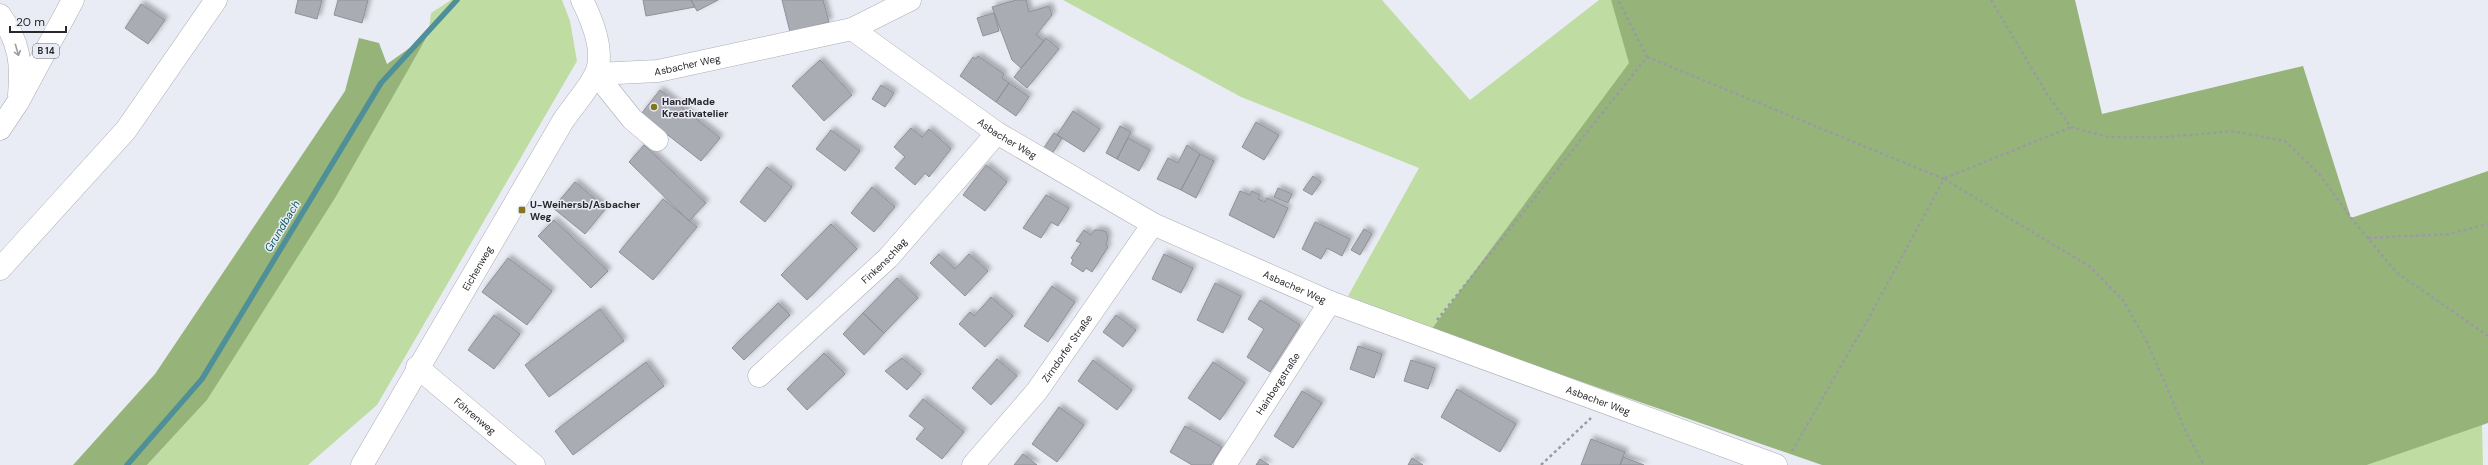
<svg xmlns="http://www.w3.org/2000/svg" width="2488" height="465" viewBox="0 0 2488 465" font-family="'DM Sans',sans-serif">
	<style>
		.green { fill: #bfdda3 }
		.forest { fill: #96b479 }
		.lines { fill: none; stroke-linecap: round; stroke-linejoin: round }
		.stream { stroke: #4f8f98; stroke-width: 5.5 }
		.building { fill: #aaacb4; stroke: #8f9098; filter: url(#shadow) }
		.minor-casing { stroke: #abadb5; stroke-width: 23 }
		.major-casing { stroke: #abadb5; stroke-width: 23 }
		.path { stroke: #9a9ba2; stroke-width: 2.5; stroke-dasharray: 3 3; stroke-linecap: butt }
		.minor { stroke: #fff; stroke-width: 22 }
		.major { stroke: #fff; stroke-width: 22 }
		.oneway { stroke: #9e9ea0 }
		.poi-dot { fill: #837619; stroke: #eaecf5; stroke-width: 1.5 }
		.labels { text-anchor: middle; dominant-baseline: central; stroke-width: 3; stroke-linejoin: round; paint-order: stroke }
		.shield { fill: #eaecf5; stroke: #626368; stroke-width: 1 }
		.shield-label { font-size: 9px; font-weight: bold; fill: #28282c }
		.street-label { font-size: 10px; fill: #28282c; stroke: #eaecf5 }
		.poi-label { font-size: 10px; font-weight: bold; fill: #28282c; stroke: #eaecf5; text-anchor: start }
		.water-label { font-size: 11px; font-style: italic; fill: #0b5b64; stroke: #eaecf5 }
	</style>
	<defs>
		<filter id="shadow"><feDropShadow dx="3.5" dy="-3.5" stdDeviation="2" flood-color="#0004"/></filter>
	</defs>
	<rect width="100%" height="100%" fill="#eaecf5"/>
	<!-- green -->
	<path class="green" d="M451,0H562L570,21L577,61L377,405L308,465H147L207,400L428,36L431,13Z
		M1063,0H1382L1470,100L1599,0H1611L1630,63L1431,330L1348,296L1419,168L1241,97Z
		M2482,424L2483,465H2367Z"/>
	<!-- forest -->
	<path class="forest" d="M1611,0H2075L2102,114L2303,66L2351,218L2488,171V423L2367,465H1822L1431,330L1629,63Z
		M428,35L335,198L207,400L147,465H73L155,374L345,91L359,38L379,43L387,64Z"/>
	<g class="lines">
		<!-- stream -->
		<path class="stream" d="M127,465L202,379L381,83L457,0"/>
	</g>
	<!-- building -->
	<path class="building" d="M298,0H322L317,19L295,13Z
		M338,0H368L362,23L334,15Z
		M643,0H691L695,7L646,16Z
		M691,0H718L697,11Z
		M782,0H823L829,22L790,32Z
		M1016,0H1026L1029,12L1049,6L1052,15L1036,35L1044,41L1021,68L1012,60L992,7Z
		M141,4L165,20L148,44L125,28Z
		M994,13L999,31L983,36L977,18Z
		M1046,38L1059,49L1027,88L1014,77Z
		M978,56L1004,74L1002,78L1009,83L996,102L960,76L973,57L976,59Z
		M820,60L852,95L824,121L792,86Z
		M1009,83L1029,97L1016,116L996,102Z
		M881,85L894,93L885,107L872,99Z
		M660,90L720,138L701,161L641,114Z
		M1073,111L1100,129L1084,152L1057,135Z
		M1256,122L1279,135L1264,160L1242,147Z
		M1120,126L1131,132L1117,159L1106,153Z
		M911,128L922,137L929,129L951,149L929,177L925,173L915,185L895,168L905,157L894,147Z
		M831,130L860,151L845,171L816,149Z
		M1054,133L1062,138L1052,154L1043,149Z
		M1128,138L1150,150L1139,171L1117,159Z
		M644,145L706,203L689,221L629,162Z
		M1187,145L1200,154L1181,190L1157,179L1168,158L1178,163Z
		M1200,154L1214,161L1196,198L1181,190Z
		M986,165L1007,182L985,211L963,195Z
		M767,167L792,187L765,222L740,202Z
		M1313,176L1321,182L1312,195L1303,190Z
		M575,182L606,208L585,234L553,208Z
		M872,187L895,207L874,232L851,213Z
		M1278,188L1292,194L1288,203L1274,197Z
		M1240,191L1250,195L1252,191L1260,195L1258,199L1265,202L1267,198L1288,208L1274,238L1229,215Z
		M1046,195L1069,208L1058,226L1051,222L1041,238L1023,228Z
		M663,199L697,227L653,280L619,252Z
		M554,220L608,271L591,288L538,236Z
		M1315,222L1350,239L1342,256L1327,248L1321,259L1302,249Z
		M831,224L857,249L807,300L781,275Z
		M1364,229L1372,234L1360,255L1351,250Z
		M1084,230L1091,235L1095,230H1101L1106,232L1108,238L1106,245L1108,247L1092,272L1086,268L1083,272L1071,264L1073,260L1071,258L1081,243L1076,241Z
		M939,254L955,269L969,254L988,271L965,296L930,263Z
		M1164,254L1193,268L1181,293L1152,279Z
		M508,258L552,291L527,325L482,292Z
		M897,278L918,298L884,333L863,313Z
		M1215,283L1241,296L1223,333L1197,320Z
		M1052,286L1075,302L1048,342L1024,326Z
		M991,297L1013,316L985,347L959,324L970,312L974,316Z
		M1260,300L1300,325L1270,372L1247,357L1264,329L1248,319Z
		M778,303L790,315L744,360L732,348Z
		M600,309L624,341L549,397L525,365Z
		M863,313L884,333L864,355L843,334Z
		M494,315L520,334L494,369L468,350Z
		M1116,315L1136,330L1123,347L1103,332Z
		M1358,346L1382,354L1374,378L1350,369Z
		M824,353L845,374L807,410L787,389Z
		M902,358L921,374L907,390L885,371Z
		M997,359L1017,376L991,405L972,388Z
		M1093,360L1132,390L1117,410L1078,381Z
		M1411,360L1435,368L1428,389L1404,381Z
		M646,362L664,386L573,455L555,431Z
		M1213,362L1245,383L1220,420L1188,398Z
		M1457,389L1516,424L1500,452L1441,417Z
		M1302,391L1322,403L1293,448L1274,436Z
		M923,399L964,432L942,459L916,439L925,428L909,416Z
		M1059,407L1084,425L1057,462L1032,444Z
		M1185,426L1222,447L1211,465H1192L1170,452Z
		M1591,439L1625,452L1620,465H1581Z
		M1023,454L1037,465H1014Z
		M1623,457L1644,465H1620Z
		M1412,458L1423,465H1408Z
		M1260,459L1269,465H1256Z"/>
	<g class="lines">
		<!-- minor casing -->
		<g class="minor-casing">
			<g id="minor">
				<path id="s1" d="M852,29L997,133L1153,224L1330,302L1776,465"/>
				<path id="s2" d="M596,74L658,71L852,29L910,0"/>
				<path d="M596,74L632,119L657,140"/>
				<path id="s3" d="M417,367L534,465"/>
				<path id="s4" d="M759,376L888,258L997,133"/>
				<path id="s5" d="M362,465L563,121C573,106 587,91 595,75C606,53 592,20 582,0"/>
				<path id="s6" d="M973,465L1037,391L1153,224"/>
				<path id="s7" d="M1225,465L1330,302"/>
			</g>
		</g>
		<!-- major casing -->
		<g class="major-casing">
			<path id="major" d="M0,15C19,41 22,63 19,95
				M0,129L18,102L73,0
				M0,269L126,130L216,0"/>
		</g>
		<!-- path -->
		<path class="path" d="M1991,0L2047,94L2071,127L2109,137H2167L2232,131L2285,141L2320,175L2352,219L2396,272L2488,336
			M1647,57L1944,179L1872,312L1791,453
			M1945,178L2071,127
			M1944,179L2089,266L2123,300L2147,342L2187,434L2204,465
			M2368,238L2449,234L2488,224
			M1437,320L1647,57L1618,0
			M1541,465L1591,418"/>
		<!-- minor -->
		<use href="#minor" class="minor"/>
		<!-- major -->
		<use href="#major" class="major"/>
	</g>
	<!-- one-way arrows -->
	<defs><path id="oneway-shaft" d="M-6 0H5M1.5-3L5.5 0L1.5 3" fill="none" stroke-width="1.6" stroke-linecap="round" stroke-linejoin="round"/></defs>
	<use class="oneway" href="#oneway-shaft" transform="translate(17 50) rotate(74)"/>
	<!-- markers -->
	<g class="poi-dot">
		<circle cx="654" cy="107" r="4"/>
		<rect x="518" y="206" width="8" height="8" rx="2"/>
	</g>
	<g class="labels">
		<!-- shield labels -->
		<rect class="shield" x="33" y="44" width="26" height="14" rx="3"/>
		<g class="shield-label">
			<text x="46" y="51">B 14</text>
		</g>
		<!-- street labels -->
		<g class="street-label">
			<text stroke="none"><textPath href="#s2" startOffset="92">Asbacher Weg</textPath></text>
			<text stroke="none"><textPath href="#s1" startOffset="190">Asbacher Weg</textPath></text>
			<text stroke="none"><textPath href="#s4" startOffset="170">Finkenschlag</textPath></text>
			<text stroke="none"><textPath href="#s5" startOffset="228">Eichenweg</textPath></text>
			<text stroke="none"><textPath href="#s1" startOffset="514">Asbacher Weg</textPath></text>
			<text stroke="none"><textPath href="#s6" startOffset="150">Zirndorfer Straße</textPath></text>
			<text stroke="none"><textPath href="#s7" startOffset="97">Hainbergstraße</textPath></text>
			<text stroke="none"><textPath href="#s1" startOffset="838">Asbacher Weg</textPath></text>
			<text stroke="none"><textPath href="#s3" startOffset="76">Föhrenweg</textPath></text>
		</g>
		<!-- poi labels -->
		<g class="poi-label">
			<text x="662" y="101">HandMade<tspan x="662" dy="12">Kreativatelier</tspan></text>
			<text x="530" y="204">U-Weihersb/Asbacher<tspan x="530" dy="12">Weg</tspan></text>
		</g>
		<!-- water labels -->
		<g class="water-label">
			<text transform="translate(282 226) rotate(-59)">Grundbach</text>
		</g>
	</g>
	<!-- scale -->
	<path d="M10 26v6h56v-6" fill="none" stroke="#28282c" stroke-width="2"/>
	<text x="16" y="26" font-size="12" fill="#28282c" stroke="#eaecf5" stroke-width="3" paint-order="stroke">20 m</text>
</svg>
